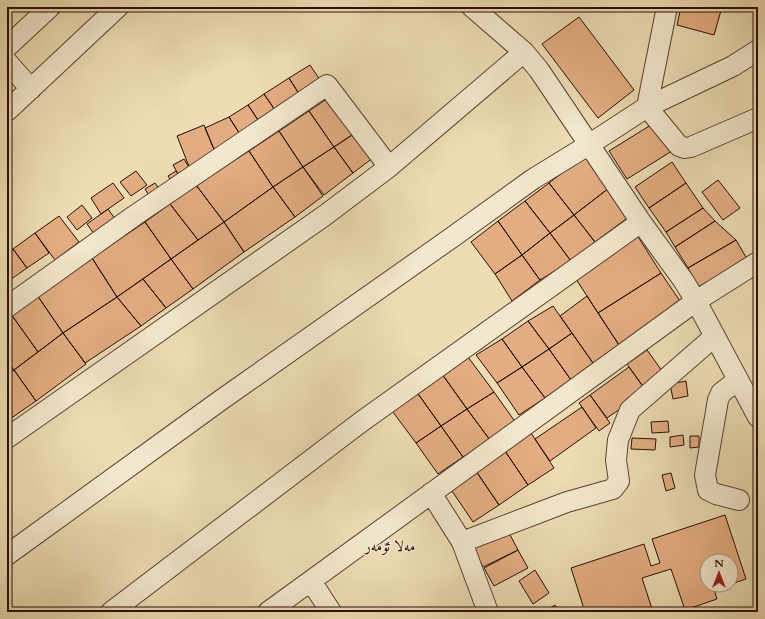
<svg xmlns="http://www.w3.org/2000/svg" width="765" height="619" viewBox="0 0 765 619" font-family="Cardo,Amiri,serif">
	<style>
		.building { fill: #e3ad83; stroke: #280f04 }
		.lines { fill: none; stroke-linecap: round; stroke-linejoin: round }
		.minor-casing { stroke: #594230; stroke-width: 22 }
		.minor { stroke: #f3e8ce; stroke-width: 20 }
		.labels { text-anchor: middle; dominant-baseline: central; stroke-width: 3; stroke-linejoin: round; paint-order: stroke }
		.quarter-label { font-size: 15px; fill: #280f04; stroke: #f3e8ce }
	</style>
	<rect width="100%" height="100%" fill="#eddcb4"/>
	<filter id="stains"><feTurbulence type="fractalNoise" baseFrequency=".005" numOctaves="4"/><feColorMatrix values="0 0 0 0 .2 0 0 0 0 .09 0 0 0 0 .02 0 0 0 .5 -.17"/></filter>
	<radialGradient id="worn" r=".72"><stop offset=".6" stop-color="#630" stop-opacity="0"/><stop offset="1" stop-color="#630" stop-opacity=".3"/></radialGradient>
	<!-- building -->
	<path class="building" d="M681,7H722L714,35L677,25Z
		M579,17L634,90L598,118L542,44Z
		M310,65L322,83L301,97L289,78Z
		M289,78L301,97L277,113L264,94Z
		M264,94L277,113L260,123L248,105Z
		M331,96L355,133L334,147L309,111Z
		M248,105L260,123L241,136L229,117Z
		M309,111L334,147L303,167L279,131Z
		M229,117L241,136L216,154L205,128Z
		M654,123L672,151L627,179L609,151Z
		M204,125L218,159L190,169L177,136Z
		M279,131L303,167L273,187L249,151Z
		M355,133L374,157L353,173L334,147Z
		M334,147L353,173L324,195L303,167Z
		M249,151L273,187L224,222L196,185Z
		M584,156L609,188L574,215L549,183Z
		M184,159L193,174L182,181L173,165Z
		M672,162L686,183L649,208L635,187Z
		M303,167L323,196L295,217L273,187Z
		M136,171L147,185L131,196L120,182Z
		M176,171L182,181L174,185L168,176Z
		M718,180L740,208L723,220L702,192Z
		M113,183L124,198L101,214L91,198Z
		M155,183L162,193L152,200L145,189Z
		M549,183L574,215L550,233L525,201Z
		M686,183L703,208L666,232L649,208Z
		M196,185L224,222L198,240L170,204Z
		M273,187L295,217L244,252L224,222Z
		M609,188L630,216L595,242L574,215Z
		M525,201L550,233L522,255L498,221Z
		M170,204L198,240L171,259L145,222Z
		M82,205L92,218L77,230L67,217Z
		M703,208L715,221L675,247L666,232Z
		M108,209L118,223L97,238L87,224Z
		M574,215L595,242L571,261L550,233Z
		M59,216L79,242L55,260L35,233Z
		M498,221L522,255L495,274L471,242Z
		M715,221L736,240L688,268L675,247Z
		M145,222L171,259L117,297L92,258Z
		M224,222L244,252L193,289L171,259Z
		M35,233L49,253L27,268L13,249Z
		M550,233L571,261L540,280L522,255Z
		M637,235L661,273L598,313L574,276Z
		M736,240L747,259L698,287L688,268Z
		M13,249L27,268L7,282V253Z
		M522,255L540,280L512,301L495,274Z
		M92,258L117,297L63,333L37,295Z
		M171,259L193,289L166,308L143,279Z
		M661,273L682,304L619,345L598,313Z
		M143,279L166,308L141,326L117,297Z
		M37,295L63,333L38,352L11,314Z
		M587,296L619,345L593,363L560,316Z
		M117,297L141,326L85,363L63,333Z
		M553,306L572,333L549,349L528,321Z
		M11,314L38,352L14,370L7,361V316Z
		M528,321L549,349L522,367L502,339Z
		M63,333L86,364L36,401L14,370Z
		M572,333L593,363L571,380L549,349Z
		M502,339L522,367L497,383L476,355Z
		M549,349L571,380L545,398L522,367Z
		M647,350L665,375L645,389L627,364Z
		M468,357L494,392L467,409L442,374Z
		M7,361L14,370L7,375Z
		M522,367L545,398L519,415L497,383Z
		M629,367L646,391L607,418L590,395Z
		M14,370L36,401L7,421V375Z
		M442,374L467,409L441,426L416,391Z
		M686,381L688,396L673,399L670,384Z
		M416,391L441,426L416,443L390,408Z
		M494,392L516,423L490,440L467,409Z
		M590,395L610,423L599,431L579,403Z
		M582,407L596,428L550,461L535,439Z
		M467,409L490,440L463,457L441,426Z
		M668,421L669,432L652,433L651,422Z
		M441,426L463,457L438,474L416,443Z
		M531,433L554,468L528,485L505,451Z
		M683,435L684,445L670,447V437Z
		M690,436H699V447L690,448Z
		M632,438L656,439L655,450L631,449Z
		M505,451L528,485L499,505L476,471Z
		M476,471L499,505L473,522L450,488Z
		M671,473L675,488L666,491L662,475Z
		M725,515L746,579L731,584V561H707V585H728L714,589L717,599L685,610L671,569L642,578L653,612H585L571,568L644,544L651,566L660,563L652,539Z
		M508,531L518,550L483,567L473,548Z
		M518,550L528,568L494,586L484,568Z
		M535,570L549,593L533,604L519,581Z
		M555,605L559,612H543Z"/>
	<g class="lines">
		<!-- minor casing -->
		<g class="minor-casing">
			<path id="minor" d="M472,7L524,52L539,70L641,222L683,280L696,301L758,417
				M667,7L647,107L679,146L685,148L691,147L758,118
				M7,47L50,7
				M7,62L31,89
				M7,111L118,7
				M7,307L134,216L327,85L389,167
				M738,380L721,393L718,400L705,475L708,490L716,494L739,500
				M7,438L324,216L389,167L524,52
				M431,493L462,542
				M7,555L221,400L454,236L533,179L590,144L647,107L733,66L758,50
				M311,581L331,612
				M111,612L361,422L641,222
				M268,612L696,301L758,262
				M488,612L462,542L567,502L613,489L619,481L616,460L618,440L630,410L715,336"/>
		</g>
		<!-- minor -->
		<use href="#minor" class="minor"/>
	</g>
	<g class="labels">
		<!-- quarter labels -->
		<g class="quarter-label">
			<text x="390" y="546">مەلا ئۆمەر</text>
		</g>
	</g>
	<!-- margin -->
	<rect width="765" height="619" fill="none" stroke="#eddcb4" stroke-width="24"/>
	<rect x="8" y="8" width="749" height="603" fill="none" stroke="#280f04" stroke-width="2"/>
	<rect x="12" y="12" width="741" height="595" fill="none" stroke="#280f04"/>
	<!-- north arrow -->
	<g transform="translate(719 573)"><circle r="19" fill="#f3e8ce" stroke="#a2917d"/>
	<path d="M0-3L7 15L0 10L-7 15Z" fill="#8f2418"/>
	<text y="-6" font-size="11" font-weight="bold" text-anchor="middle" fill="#280f04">N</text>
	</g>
	<rect width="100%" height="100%" filter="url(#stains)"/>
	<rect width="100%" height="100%" fill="url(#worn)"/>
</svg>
